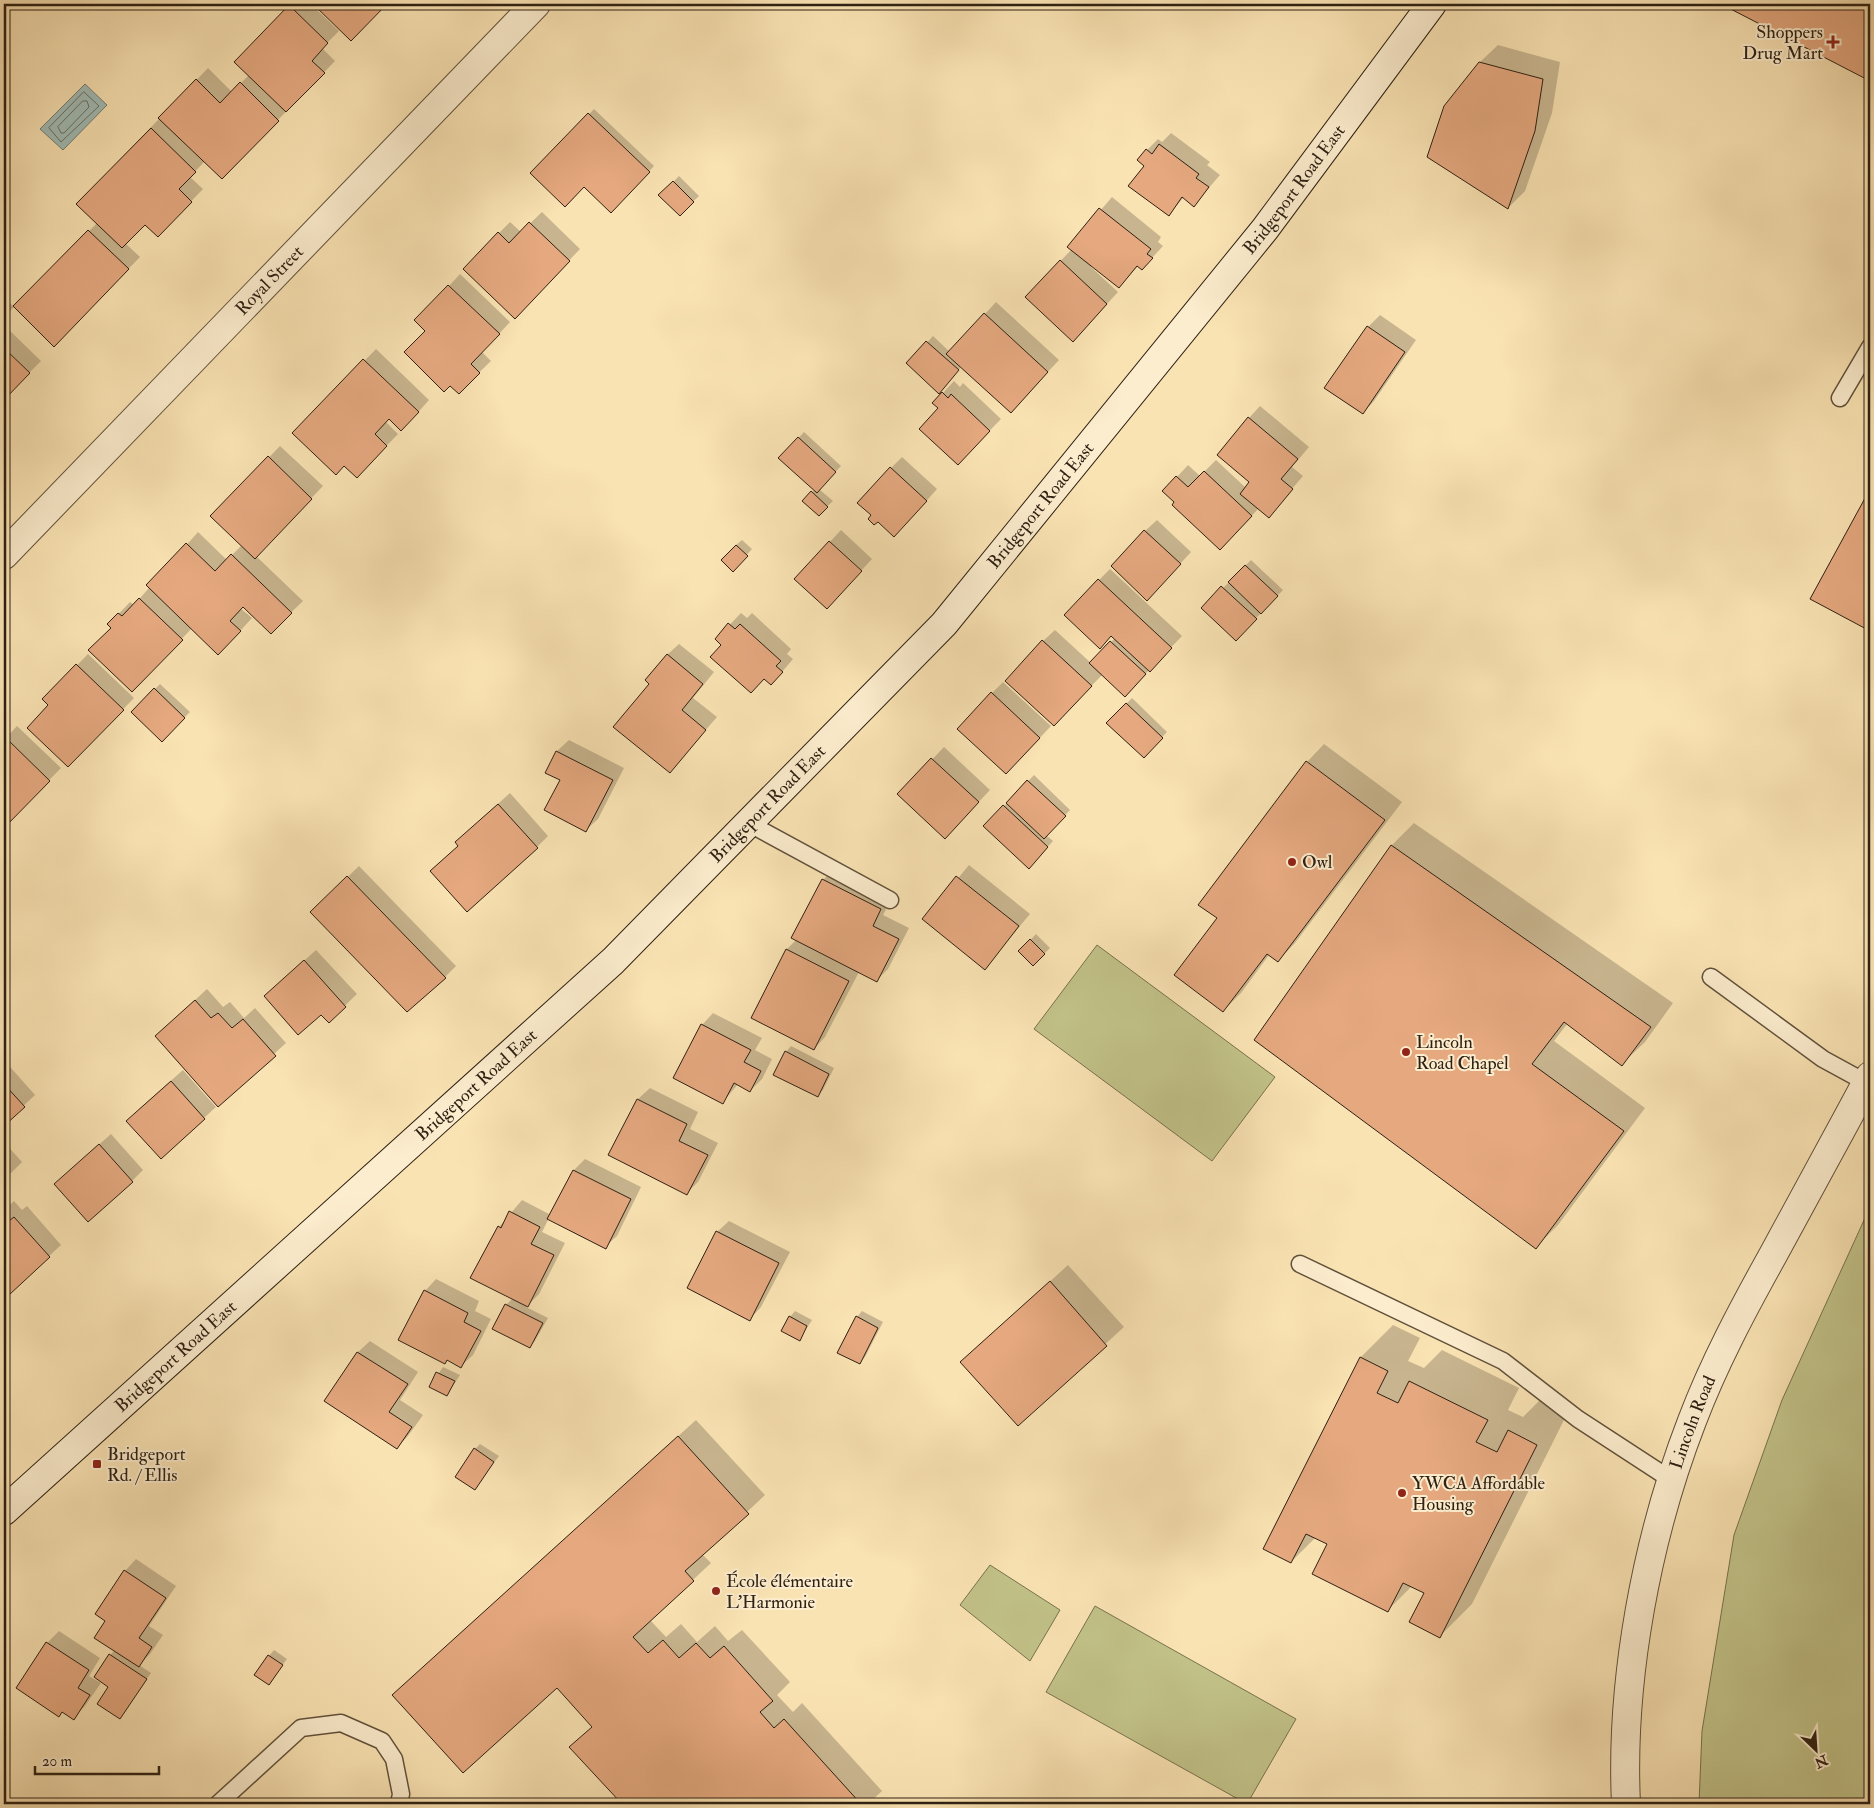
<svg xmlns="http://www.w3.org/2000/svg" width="1874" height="1808" viewBox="0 0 1874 1808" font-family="'IM FELL Double Pica',serif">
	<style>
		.green { fill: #c2c389; stroke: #78724e }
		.water { fill: #a1bcb6; stroke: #737e75 }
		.shadow { fill: #0003 }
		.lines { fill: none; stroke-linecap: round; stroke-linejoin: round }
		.shore { stroke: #686e64; stroke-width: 1 }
		.building { fill: #e5a87f; stroke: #2e2013 }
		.service-casing { stroke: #61513b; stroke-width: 19 }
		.minor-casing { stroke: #61513b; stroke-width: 30 }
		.secondary-casing { stroke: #2e2013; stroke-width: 30 }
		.service { stroke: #fcedce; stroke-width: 16 }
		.minor { stroke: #fcedce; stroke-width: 28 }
		.secondary { stroke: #fcedce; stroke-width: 28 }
		.poi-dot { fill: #8f2418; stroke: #fcedce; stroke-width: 2 }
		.labels { text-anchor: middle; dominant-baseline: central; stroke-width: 4; stroke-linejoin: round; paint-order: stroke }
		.poi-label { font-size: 18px; fill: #2e2013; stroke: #fcedce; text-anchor: start }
		.street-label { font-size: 18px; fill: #2e2013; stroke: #fcedce }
	</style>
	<rect width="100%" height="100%" fill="#fae3b3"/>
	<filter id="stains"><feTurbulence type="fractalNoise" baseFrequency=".004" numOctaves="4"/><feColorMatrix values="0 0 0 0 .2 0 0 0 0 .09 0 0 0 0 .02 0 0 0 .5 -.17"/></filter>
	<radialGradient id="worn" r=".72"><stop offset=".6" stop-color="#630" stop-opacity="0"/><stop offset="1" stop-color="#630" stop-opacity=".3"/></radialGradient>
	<!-- green -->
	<path class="green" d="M1097,945L1275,1077L1212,1161L1034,1029Z
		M1870,1207V1804H1699L1702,1731L1734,1535L1782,1400Z
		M990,1565L1060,1610L1030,1661L960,1605Z
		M1095,1606L1296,1719L1247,1804L1046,1692Z"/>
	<!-- water -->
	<path class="water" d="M85,84L107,105L63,150L40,129Z"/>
	<!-- shadow -->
	<path class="shadow" d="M292,4H311L339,31L322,48L335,61L222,178L205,161L190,177L203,189L169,224L145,223L125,243L140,257L54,345L15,306L97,223L77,204L208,68L232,92L249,75L236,62Z
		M315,4H386L351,39Z
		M1724,4H1870V80Z
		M1498,45L1560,62L1552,113L1525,191L1508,208L1480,62Z
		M594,109L654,166L611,211L584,186L532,173Z
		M1171,133L1210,162L1207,165L1220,175L1194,205L1184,197L1169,214L1146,165L1147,150L1158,139L1162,142Z
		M679,176L699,196L680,214L660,195Z
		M1112,197L1161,237L1158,242L1163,246L1142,269L1138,266L1119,287L1092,265L1091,267L1118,292L1084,329L1026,297L1072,249L1069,247Z
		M542,212L580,249L526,306L499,233L510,222L521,232Z
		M460,274L510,322L482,352L491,361L459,392L451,384L426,330L449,286Z
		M4,297L14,307L4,317Z
		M996,302L1059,360L1022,400L962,366L944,386L908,363L933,336L950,352Z
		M1380,315L1416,340L1374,401L1363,413L1368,327Z
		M4,325L41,361L4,398Z
		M376,349L429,400L413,418H389L386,422L398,434L357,476L344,465L294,433Z
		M954,381L960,387L963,383L1001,419L969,452L940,408L943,393Z
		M1260,406L1309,447L1292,467L1303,476L1269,516L1259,508L1232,537L1177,477L1188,465L1200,476L1216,460L1246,488L1251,482L1249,418Z
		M804,432L841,466L819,489L833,501L819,514L804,501L815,489L780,458Z
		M280,446L323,486L256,556L303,601L271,632L243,606L240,608L252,618L230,642L192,628L144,679L109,624L130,602L134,605L198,532L227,560L242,545L212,516Z
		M902,457L937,489L906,524L872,515L891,468Z
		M1870,492V630L1812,598Z
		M1157,520L1191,552L1159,587L1145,531Z
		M841,530L872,559L838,596L795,579Z
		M742,540L752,549L733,570L736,545Z
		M1251,560L1283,590L1236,639L1203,608Z
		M1110,569L1182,636L1125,695L1103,674L1065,713L1043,641L1055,630L1091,663L1115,638L1099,580Z
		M741,613L747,618L752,613L791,649L787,654L793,659L782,672L723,645L716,639Z
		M679,644L714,672L693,698L717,717L670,771L651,684L667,655Z
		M88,654L134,698L68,766L50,704L44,699Z
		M1003,682L1051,726L1018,761L992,693Z
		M160,684L190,712L162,740L132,712Z
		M1132,698L1167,732L1144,756L1108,723Z
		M17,726L61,768L4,826V740Z
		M569,740L624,768L598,819L586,830L561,780L546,772L557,751Z
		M1324,744L1402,802L1295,943L1278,961L1269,955L1241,993L1223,1011L1218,918L1307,762Z
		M944,747L990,790L956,826L899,794Z
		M1034,775L1070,810L1046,835L1053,841L1034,862L985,826Z
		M510,793L548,836L537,847L459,845L468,831Z
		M1414,823L1673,1003L1645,1042L1622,1064L1567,1024L1554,1041L1645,1108L1558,1225L1535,1248L1392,845Z
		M969,865L1030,914L985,968L924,919Z
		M359,866L456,966L445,977L323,901Z
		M834,869L892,898L883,915L909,928L888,969L876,981L859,972L825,1037L814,1049L753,1018L787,949L796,940L823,880Z
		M1036,934L1050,948L1033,965L1020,951Z
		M316,950L357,994L329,1021L321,1013L277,985Z
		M207,989L223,1007L230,1002L244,1018L255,1008L286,1043L218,1105L168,1025Z
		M713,1013L762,1038L755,1050L772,1059L762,1079L750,1091L738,1084L723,1102L702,1025Z
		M791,1046L834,1068L823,1090L817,1096L786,1052Z
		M4,1060L35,1095L4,1124Z
		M183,1070L216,1107L161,1157L139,1109Z
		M650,1088L698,1112L690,1129L718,1143L698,1182L687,1193L610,1154L638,1099Z
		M111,1134L143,1170L132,1181L67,1173Z
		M4,1142L22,1162L4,1180Z
		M585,1159L641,1187L617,1236L605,1247L549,1218L542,1232L565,1243L539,1294L526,1307L548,1318L535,1341L530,1346L506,1305L513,1298L499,1227L522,1200L551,1215L574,1170Z
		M14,1201L22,1210L27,1206L61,1245L9,1293L4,1287V1210Z
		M729,1221L790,1252L761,1307L750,1319L717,1232Z
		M1068,1265L1124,1327L1018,1424L962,1362Z
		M436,1279L479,1301L475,1311L491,1319L473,1355L461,1366L448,1360L445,1363L425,1291Z
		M795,1311L812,1320L799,1340L790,1317Z
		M862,1311L883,1322L865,1357L859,1363L857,1317Z
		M1393,1325L1420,1338L1408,1361L1424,1368L1442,1350L1519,1388L1508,1410L1523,1417L1541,1399L1568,1412L1472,1604L1440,1636L1426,1593L1412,1586L1388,1610L1329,1544L1316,1537L1291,1562L1264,1549L1361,1357Z
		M370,1341L418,1372L400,1400L423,1415L408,1436L397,1448L326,1401L358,1352Z
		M443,1367L460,1375L447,1395L430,1386Z
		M696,1420L765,1495L702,1554L711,1563L650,1620L666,1637L681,1624L697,1642L715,1626L728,1641L742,1630L790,1682L777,1695L793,1712L802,1703L882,1791L868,1804H623L571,1747L593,1726L557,1686L411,1678Z
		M480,1444L499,1456L475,1488V1449Z
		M136,1559L176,1586L149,1626L163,1635L150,1654L139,1665L151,1673L119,1718L110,1686V1655L115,1650L107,1621L125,1571Z
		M59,1631L100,1658L89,1676L101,1683L85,1706L73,1718L17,1688L47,1643Z
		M274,1650L287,1659L269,1683V1656Z"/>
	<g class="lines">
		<!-- shore -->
		<path class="shore" d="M84,92L99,106L61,142L49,128Z
			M83,101H87L89,107L64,133H61L58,127Z"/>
	</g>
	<!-- building -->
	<path class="building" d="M313,4H387L351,41Z
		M1721,4H1870V81Z
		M289,5L328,43L312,61L325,73L286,112L234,62Z
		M1479,62L1543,79L1535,131L1508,209L1427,157L1444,106Z
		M196,79L220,103L240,82L279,121L222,179L158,118Z
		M588,113L650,172L611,213L584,187L565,207L530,173Z
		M151,128L196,172L179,189L192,202L158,237L145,225L122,248L76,204Z
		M1159,144L1199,174L1196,178L1209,187L1194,207L1182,197L1169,216L1128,186L1144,166L1137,160L1146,149L1152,154Z
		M673,181L694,202L680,216L658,195Z
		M1099,208L1151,249L1147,254L1153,258L1142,270L1137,266L1119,288L1067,247Z
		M529,222L570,261L515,319L463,269L498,232L509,243Z
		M88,230L129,269L54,347L13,306Z
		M1060,260L1107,304L1073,342L1025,297Z
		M448,285L500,334L471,364L480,373L459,394L450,386L444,392L404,352L425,331L414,320Z
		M984,313L1048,372L1011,413L946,354Z
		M1367,326L1405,352L1363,414L1324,388Z
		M926,341L959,370L939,394L906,363Z
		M4,348L30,373L4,400Z
		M363,359L419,412L401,431L389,419L375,434L387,446L357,478L344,466L336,475L292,433Z
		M942,392L948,398L951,394L990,431L958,465L919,429L938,408L932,403Z
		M1248,417L1298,459L1281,479L1293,489L1269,518L1240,494L1249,482L1217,455Z
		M798,437L836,472L817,493L778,458Z
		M268,456L312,499L255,559L210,516Z
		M890,467L927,501L894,537L878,522L874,525L868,519L871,515L857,503Z
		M1204,471L1252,516L1220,550L1172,505L1174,502L1162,491L1176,476L1188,487Z
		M1870,489V631L1810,599Z
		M811,491L828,507L819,516L802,501Z
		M1144,530L1181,564L1147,601L1111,566Z
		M829,541L862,571L827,609L794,579Z
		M186,543L215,571L231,554L292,613L271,634L243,607L230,621L241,631L218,655L146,585Z
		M736,545L748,556L733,572L721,560Z
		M1245,565L1278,596L1261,614L1228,582Z
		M1098,579L1172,648L1150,672L1111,636L1100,649L1064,615Z
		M1221,586L1257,619L1236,641L1201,608Z
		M139,598L183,640L132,692L88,650L111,628L107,624L118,613L122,616Z
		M728,623L735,629L740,624L781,661L776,666L783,672L771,685L764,679L751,693L710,657L721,645L715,639Z
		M1042,640L1092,686L1054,726L1005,681Z
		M1110,641L1146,674L1125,697L1089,663Z
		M667,654L703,684L682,710L706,730L670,773L613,727L649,684L645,680Z
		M76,664L124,710L68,767L27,728L48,705L42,699Z
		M154,688L185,718L162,742L131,712Z
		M991,692L1040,738L1006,774L957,729Z
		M1126,703L1163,738L1144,758L1106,723Z
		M5,737L50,781L4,828V738Z
		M556,751L613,780L586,832L544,810L560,780L545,773Z
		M931,758L979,802L945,839L897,794Z
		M1306,761L1385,820L1278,962L1267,954L1223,1012L1174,975L1217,918L1198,905Z
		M1027,780L1066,816L1044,839L1006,803Z
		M498,804L538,848L467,912L430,871L458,846L455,842Z
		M1003,805L1048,847L1029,869L983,826Z
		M1391,845L1651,1027L1622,1066L1564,1022L1532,1064L1624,1131L1536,1249L1254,1040Z
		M347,876L446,978L407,1012L310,912Z
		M956,876L1019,926L985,970L922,919Z
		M822,879L881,909L873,926L899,939L877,982L791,938Z
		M1030,939L1045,954L1033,966L1018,951Z
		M786,949L849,981L814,1050L751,1018Z
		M304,960L346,1007L329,1023L321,1015L298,1035L264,996Z
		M195,1000L211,1018L218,1013L232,1028L243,1019L276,1056L218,1107L155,1036Z
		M701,1024L751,1050L744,1062L761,1071L750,1092L734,1083L723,1104L673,1078Z
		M785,1051L829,1074L818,1097L773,1075Z
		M171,1081L205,1119L161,1159L126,1121Z
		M4,1084L25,1107L4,1126Z
		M637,1099L687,1124L679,1141L708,1155L687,1195L608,1155Z
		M99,1144L133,1182L88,1222L54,1184Z
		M573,1170L631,1199L606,1249L547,1219Z
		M509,1211L540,1227L531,1244L554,1255L528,1307L470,1278L498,1226L501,1228Z
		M4,1214L9,1221L14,1217L50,1257L9,1295L4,1289Z
		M716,1231L779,1263L750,1321L687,1288Z
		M1050,1281L1107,1346L1018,1426L960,1362Z
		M424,1290L468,1313L464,1322L481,1331L461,1368L447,1360L445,1364L398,1340Z
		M505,1304L543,1323L530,1348L492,1329Z
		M789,1316L807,1326L800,1341L781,1331Z
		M856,1316L878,1328L860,1364L837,1353Z
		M357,1352L408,1384L389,1412L412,1427L397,1449L324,1401Z
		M1360,1357L1388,1371L1377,1393L1398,1403L1409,1381L1488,1420L1476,1442L1497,1452L1508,1430L1537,1445L1440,1638L1409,1622L1424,1593L1403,1583L1388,1612L1312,1574L1327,1544L1306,1534L1291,1563L1263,1549Z
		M436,1372L455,1381L447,1396L429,1387Z
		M678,1436L749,1514L685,1571L694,1581L633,1637L648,1653L663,1640L679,1658L696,1643L710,1658L724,1646L773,1701L760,1712L774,1728L784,1719L861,1804H622L569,1747L592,1727L557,1688L463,1773L392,1695Z
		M474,1448L494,1462L475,1490L455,1477Z
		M124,1570L166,1598L139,1638L152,1647L139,1667L94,1638L105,1621L95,1614Z
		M46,1642L89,1670L78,1688L90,1695L74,1720L62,1712L59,1717L16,1688Z
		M109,1654L147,1679L120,1719L97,1704L108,1687L94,1677Z
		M268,1655L283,1665L269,1685L254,1675Z"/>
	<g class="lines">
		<!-- service casing -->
		<g class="service-casing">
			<path id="service" d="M1840,398L1870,347
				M748,823L890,900
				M1711,977L1823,1059L1867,1083
				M1300,1264L1503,1361L1578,1419L1670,1479
				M218,1804L301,1728L341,1723L382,1741L394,1759L401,1794L399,1804"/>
		</g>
		<!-- minor casing -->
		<g class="minor-casing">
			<g id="minor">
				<path id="s1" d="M4,555L536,4"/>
				<path id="s2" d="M1626,1804C1620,1680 1647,1537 1692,1421C1714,1363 1743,1309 1773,1255C1805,1196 1838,1136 1870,1076"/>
			</g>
		</g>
		<!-- secondary casing -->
		<g class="secondary-casing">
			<g id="secondary">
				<path id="s3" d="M4,1511L613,961L944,624L1265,229L1432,4"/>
			</g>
		</g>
		<!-- service -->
		<use href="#service" class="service"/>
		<!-- minor -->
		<use href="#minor" class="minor"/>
		<!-- secondary -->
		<use href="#secondary" class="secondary"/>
	</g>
	<!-- markers -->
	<g class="poi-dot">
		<path d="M1830.5 34.5h5v5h5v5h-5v5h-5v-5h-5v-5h5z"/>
		<circle cx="1292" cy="862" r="5"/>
		<circle cx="1406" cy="1052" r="5"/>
		<rect x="92" y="1459" width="10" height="10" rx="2.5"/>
		<circle cx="1402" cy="1493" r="5"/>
		<circle cx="716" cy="1591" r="5"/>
	</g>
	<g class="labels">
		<!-- poi labels -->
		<g class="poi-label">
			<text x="1823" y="32" text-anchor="end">Shoppers<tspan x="1823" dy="21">Drug Mart</tspan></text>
			<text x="1302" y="862">Owl</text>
			<text x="1416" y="1042">Lincoln<tspan x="1416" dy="21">Road Chapel</tspan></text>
			<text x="107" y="1454">Bridgeport<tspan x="107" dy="21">Rd. / Ellis</tspan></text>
			<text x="1412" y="1483">YWCA Affordable<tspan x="1412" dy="21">Housing</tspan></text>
			<text x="726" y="1581">École élémentaire<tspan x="726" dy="21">L'Harmonie</tspan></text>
		</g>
		<!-- street labels -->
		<g class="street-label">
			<text stroke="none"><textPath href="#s3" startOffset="1851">Bridgeport Road East</textPath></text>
			<text stroke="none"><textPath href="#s1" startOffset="382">Royal Street</textPath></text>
			<text stroke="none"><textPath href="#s3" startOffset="1446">Bridgeport Road East</textPath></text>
			<text stroke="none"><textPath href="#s3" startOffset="1041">Bridgeport Road East</textPath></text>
			<text stroke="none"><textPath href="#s3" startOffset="636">Bridgeport Road East</textPath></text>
			<text stroke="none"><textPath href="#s3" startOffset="231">Bridgeport Road East</textPath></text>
			<text stroke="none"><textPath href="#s2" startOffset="390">Lincoln Road</textPath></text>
		</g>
	</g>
	<!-- margin -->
	<rect width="1874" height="1808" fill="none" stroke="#fae3b3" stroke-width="20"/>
	<rect x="5" y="5" width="1864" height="1798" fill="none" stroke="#2e2013" stroke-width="2.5"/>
	<rect x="10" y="10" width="1854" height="1788" fill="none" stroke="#2e2013"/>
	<!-- north arrow -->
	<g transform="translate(1816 1750) rotate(155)" stroke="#fcedce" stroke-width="4" paint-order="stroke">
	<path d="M0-4L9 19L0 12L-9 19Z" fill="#2e2013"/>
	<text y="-8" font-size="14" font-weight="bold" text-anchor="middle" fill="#2e2013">N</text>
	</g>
	<!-- scale -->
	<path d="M35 1766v8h124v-8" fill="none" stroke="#2e2013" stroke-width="2.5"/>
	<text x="42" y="1766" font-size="15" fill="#2e2013" stroke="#fcedce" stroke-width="4" paint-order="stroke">20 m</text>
	<rect width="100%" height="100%" filter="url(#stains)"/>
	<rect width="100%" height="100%" fill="url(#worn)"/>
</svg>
